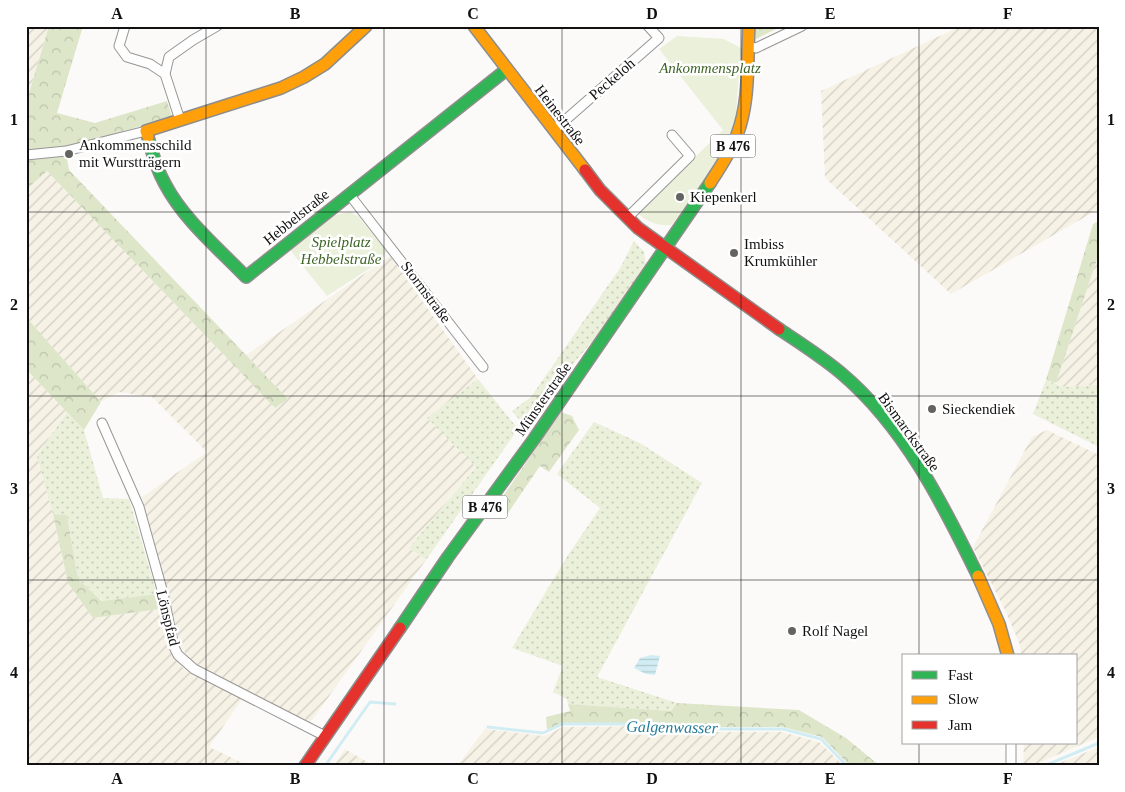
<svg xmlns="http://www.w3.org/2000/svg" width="1125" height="792" viewBox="0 0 1125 792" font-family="'Times New Roman',serif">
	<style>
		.farmland { fill: url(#farmland-furrows) }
		.grass { fill: url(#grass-dots) }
		.forest { fill: url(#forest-crowns) }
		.park { fill: #eaf0da }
		.water { fill: url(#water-rules) }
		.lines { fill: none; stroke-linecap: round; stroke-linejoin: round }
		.stream { stroke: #d1edf3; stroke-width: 3 }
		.street-casing { stroke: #979695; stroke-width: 11 }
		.fast-casing { stroke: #8d8d8c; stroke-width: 14 }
		.slow-casing { stroke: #8d8d8c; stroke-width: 14 }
		.jam-casing { stroke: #8d8d8c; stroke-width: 14 }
		.street { stroke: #fffefe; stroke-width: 9 }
		.fast { stroke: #30b455; stroke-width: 11 }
		.slow { stroke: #ff9f0a; stroke-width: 11 }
		.jam { stroke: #e5322d; stroke-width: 11 }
		.grid { fill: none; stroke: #111; stroke-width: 1; stroke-opacity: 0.55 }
		.poi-dot { fill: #636362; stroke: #fff; stroke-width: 2 }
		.labels { text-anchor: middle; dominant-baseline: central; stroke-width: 5; stroke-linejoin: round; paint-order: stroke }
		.shield { fill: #fff; stroke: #585858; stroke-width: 1 }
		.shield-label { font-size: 14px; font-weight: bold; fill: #111 }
		.park-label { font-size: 15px; font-style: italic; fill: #3e6426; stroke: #fff }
		.street-label { font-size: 15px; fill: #111; stroke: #fff }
		.poi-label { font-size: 15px; fill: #111; stroke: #fff; text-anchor: start }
		.water-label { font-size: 16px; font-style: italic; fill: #247c99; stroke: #fff }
		.neatline { fill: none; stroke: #111; stroke-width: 2 }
		.grid-label { font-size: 16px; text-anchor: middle; font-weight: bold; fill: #111 }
	</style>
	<defs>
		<pattern id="farmland-furrows" width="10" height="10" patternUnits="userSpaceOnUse" patternTransform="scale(1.25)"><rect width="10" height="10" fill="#f7f2e6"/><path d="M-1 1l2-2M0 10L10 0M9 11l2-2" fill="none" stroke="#d3cec4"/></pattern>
		<pattern id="grass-dots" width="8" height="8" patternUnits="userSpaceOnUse" patternTransform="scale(1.25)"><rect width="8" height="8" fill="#eaf0da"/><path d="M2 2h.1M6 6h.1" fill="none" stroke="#c8cdba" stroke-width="1.8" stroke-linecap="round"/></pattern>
		<pattern id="forest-crowns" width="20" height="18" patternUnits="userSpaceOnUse" patternTransform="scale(1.25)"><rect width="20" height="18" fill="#dde6c9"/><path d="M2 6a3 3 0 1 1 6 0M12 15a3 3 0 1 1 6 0" fill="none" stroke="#bdc4ac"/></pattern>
		<pattern id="water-rules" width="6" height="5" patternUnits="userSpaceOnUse" patternTransform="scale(1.25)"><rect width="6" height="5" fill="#d1edf3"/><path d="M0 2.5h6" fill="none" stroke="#b2cacf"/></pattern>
	</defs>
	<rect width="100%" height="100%" fill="#fcfaf8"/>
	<!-- farmland -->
	<path class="farmland" d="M26,26H49L26,103Z
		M961,26H1099V209L951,294L825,178L821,91Z
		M47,171L275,408L288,399L246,355L390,256L478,379L427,418L476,467L409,548L426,560L310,723L191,661L180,646L142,497L207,452L152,397L119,392L101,402L26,317V190Z
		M1099,253V385L1064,387L1056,383Z
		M26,369L67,412L37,456L53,514L68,583L94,618L160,609L166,638L173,656L183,668L191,674L243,698L209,747L249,766H26Z
		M1047,430L1099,455V737L1031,766H1023L1024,743H1076V656H1021L1020,645L1005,610L973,547L1032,437Z
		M662,726L715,732H782L819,742L844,766H457L485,729L544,736L563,727Z
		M1099,747V766H1052Z
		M345,749L374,766H334Z"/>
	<!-- grass -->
	<path class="grass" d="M634,241L644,252L646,265L597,336L573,364L556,394L529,431L512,411L531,397L620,268Z
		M478,379L518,429L426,560L409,548L476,467L427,418Z
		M1046,380L1064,387L1099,385V447L1033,414Z
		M67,412L84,430L103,498L129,499L157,594L103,601L78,579L67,515L53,514L37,456Z
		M594,422L640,443L702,483L597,677L677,703L671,711L568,704L567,699L553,692L563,666L512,648L568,555L600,508L557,474Z"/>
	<!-- forest -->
	<path class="forest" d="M49,26H83L57,113L95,123L167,101L172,117L72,146H65L69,170L288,399L275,408L47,171L26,190V103Z
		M756,26H782L756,39Z
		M1099,221V253L1056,383L1046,380L1093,224Z
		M26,317L101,402L84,430L26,369Z
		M561,412L572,416L579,430L549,472L540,466L508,513L497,505Z
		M53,514L67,515L78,579L102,601L157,594L160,609L93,618L68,583Z
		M677,703L799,710L846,738L880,766H850L822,737L783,727H714L561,723L547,730L546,717L570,711L568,704L671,711Z"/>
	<!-- park -->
	<path class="park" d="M677,36L724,39L741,48L735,125L728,144L680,216L671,225C657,226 648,222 637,213L723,130L659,49Z
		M350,212L358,216L387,252L379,257L381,261L327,296L290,250L335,215Z"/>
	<!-- water -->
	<path class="water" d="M651,655L660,656L655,675L646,674L634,668L640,658Z"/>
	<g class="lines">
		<!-- stream -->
		<path class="stream" d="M488,727L543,733L562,724H662L715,729H783L821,739L847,766
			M325,766L370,702L395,704
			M1044,766L1099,743"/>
		<!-- street casing -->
		<g class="street-casing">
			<path id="street" d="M125,26L119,46L127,57L150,64L165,74L180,120
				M748,46L756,48L802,26
				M165,74L169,57L193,40L217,26
				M554,130L659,38L648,26
				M26,155L66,151L146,131
				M349,194L483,367
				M627,218L690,156L672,135
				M102,423L139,507L163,593L174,647L178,655L194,669L325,736
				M1011,766V743"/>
		</g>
		<!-- fast casing -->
		<g class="fast-casing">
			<path id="fast" d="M148,137C152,153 157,170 165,184C184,220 218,248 246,277L506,70
				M779,329C800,343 822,357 841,373C904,426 943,504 978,576
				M400,628L448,557L534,439L710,183"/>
		</g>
		<!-- slow casing -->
		<g class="slow-casing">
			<path id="slow" d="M474,26L585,170
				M148,137L146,131L281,88L304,77L325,64L366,26
				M710,183C720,167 731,152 737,135C750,101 747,62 749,26
				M978,576L999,624L1008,656"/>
		</g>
		<!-- jam casing -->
		<g class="jam-casing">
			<path id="jam" d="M585,170L600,190L638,228L779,329
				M305,766L400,628"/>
		</g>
		<!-- street -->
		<use href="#street" class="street"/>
		<!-- fast -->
		<use href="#fast" class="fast"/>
		<!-- slow -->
		<use href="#slow" class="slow"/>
		<!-- jam -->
		<use href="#jam" class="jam"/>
	</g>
	<!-- grid -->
	<path class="grid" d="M206,26V766M384,26V766M562,26V766M741,26V766M919,26V656M26,212H1099M26,396H1099M26,580H1099M919,743V766"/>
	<!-- markers -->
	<g class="poi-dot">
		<circle cx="69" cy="154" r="5"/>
		<circle cx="680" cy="197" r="5"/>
		<circle cx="734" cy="253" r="5"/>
		<circle cx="932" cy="409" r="5"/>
		<circle cx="792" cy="631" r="5"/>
	</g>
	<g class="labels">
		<!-- shield labels -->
		<g class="shield">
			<rect x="710.5" y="134.5" width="45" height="23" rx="4"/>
			<rect x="462.5" y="495.5" width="45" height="23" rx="4"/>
		</g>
		<g class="shield-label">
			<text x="733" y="146">B 476</text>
			<text x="485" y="507">B 476</text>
		</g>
		<!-- park labels -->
		<g class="park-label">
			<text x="710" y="68">Ankommensplatz</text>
			<text x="341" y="242">Spielplatz<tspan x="341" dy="17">Hebbelstraße</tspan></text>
		</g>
		<!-- street labels -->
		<g class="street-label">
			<text transform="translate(612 79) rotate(-41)">Peckeloh</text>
			<text transform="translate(560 115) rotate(52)">Heinestraße</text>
			<text transform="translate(296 217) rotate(-39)">Hebbelstraße</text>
			<text transform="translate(426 292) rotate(53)">Stormstraße</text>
			<text transform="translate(543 399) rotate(-55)">Münsterstraße</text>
			<text transform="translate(909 432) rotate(54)">Bismarckstraße</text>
			<text transform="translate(168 618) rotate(76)">Lönspfad</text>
		</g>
		<!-- poi labels -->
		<g class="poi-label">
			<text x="79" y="145">Ankommensschild<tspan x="79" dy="17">mit Wurstträgern</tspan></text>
			<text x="690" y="197">Kiepenkerl</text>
			<text x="744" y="244">Imbiss<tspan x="744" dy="17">Krumkühler</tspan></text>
			<text x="942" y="409">Sieckendiek</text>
			<text x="802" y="631">Rolf Nagel</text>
		</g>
		<!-- water labels -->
		<g class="water-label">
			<text transform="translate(672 727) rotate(1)">Galgenwasser</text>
		</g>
	</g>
	<!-- border -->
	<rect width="1125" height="792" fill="none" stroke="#ffffff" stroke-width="55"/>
	<!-- legend -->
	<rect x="902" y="654" width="175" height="90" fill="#ffffff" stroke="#a0a0a0"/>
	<rect x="912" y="671" width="25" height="8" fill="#30b455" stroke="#a0a0a0"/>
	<text x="948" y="680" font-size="15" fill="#111111">Fast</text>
	<rect x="912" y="696" width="25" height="8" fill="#ff9f0a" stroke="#a0a0a0"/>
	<text x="948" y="704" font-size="15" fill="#111111">Slow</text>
	<rect x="912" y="721" width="25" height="8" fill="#e5322d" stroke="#a0a0a0"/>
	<text x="948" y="730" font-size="15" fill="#111111">Jam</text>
	<rect x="28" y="28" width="1070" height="736" class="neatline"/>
	<g class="grid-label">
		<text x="117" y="19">A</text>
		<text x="295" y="19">B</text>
		<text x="473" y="19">C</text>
		<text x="652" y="19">D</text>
		<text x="830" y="19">E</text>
		<text x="1008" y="19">F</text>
		<text x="14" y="125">1</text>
		<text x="1111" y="125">1</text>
		<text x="14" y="310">2</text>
		<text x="1111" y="310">2</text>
		<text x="14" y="494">3</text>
		<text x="1111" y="494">3</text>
		<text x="14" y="678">4</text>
		<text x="1111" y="678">4</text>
		<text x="117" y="784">A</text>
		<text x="295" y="784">B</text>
		<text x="473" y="784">C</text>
		<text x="652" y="784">D</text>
		<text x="830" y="784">E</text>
		<text x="1008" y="784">F</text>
	</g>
</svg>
